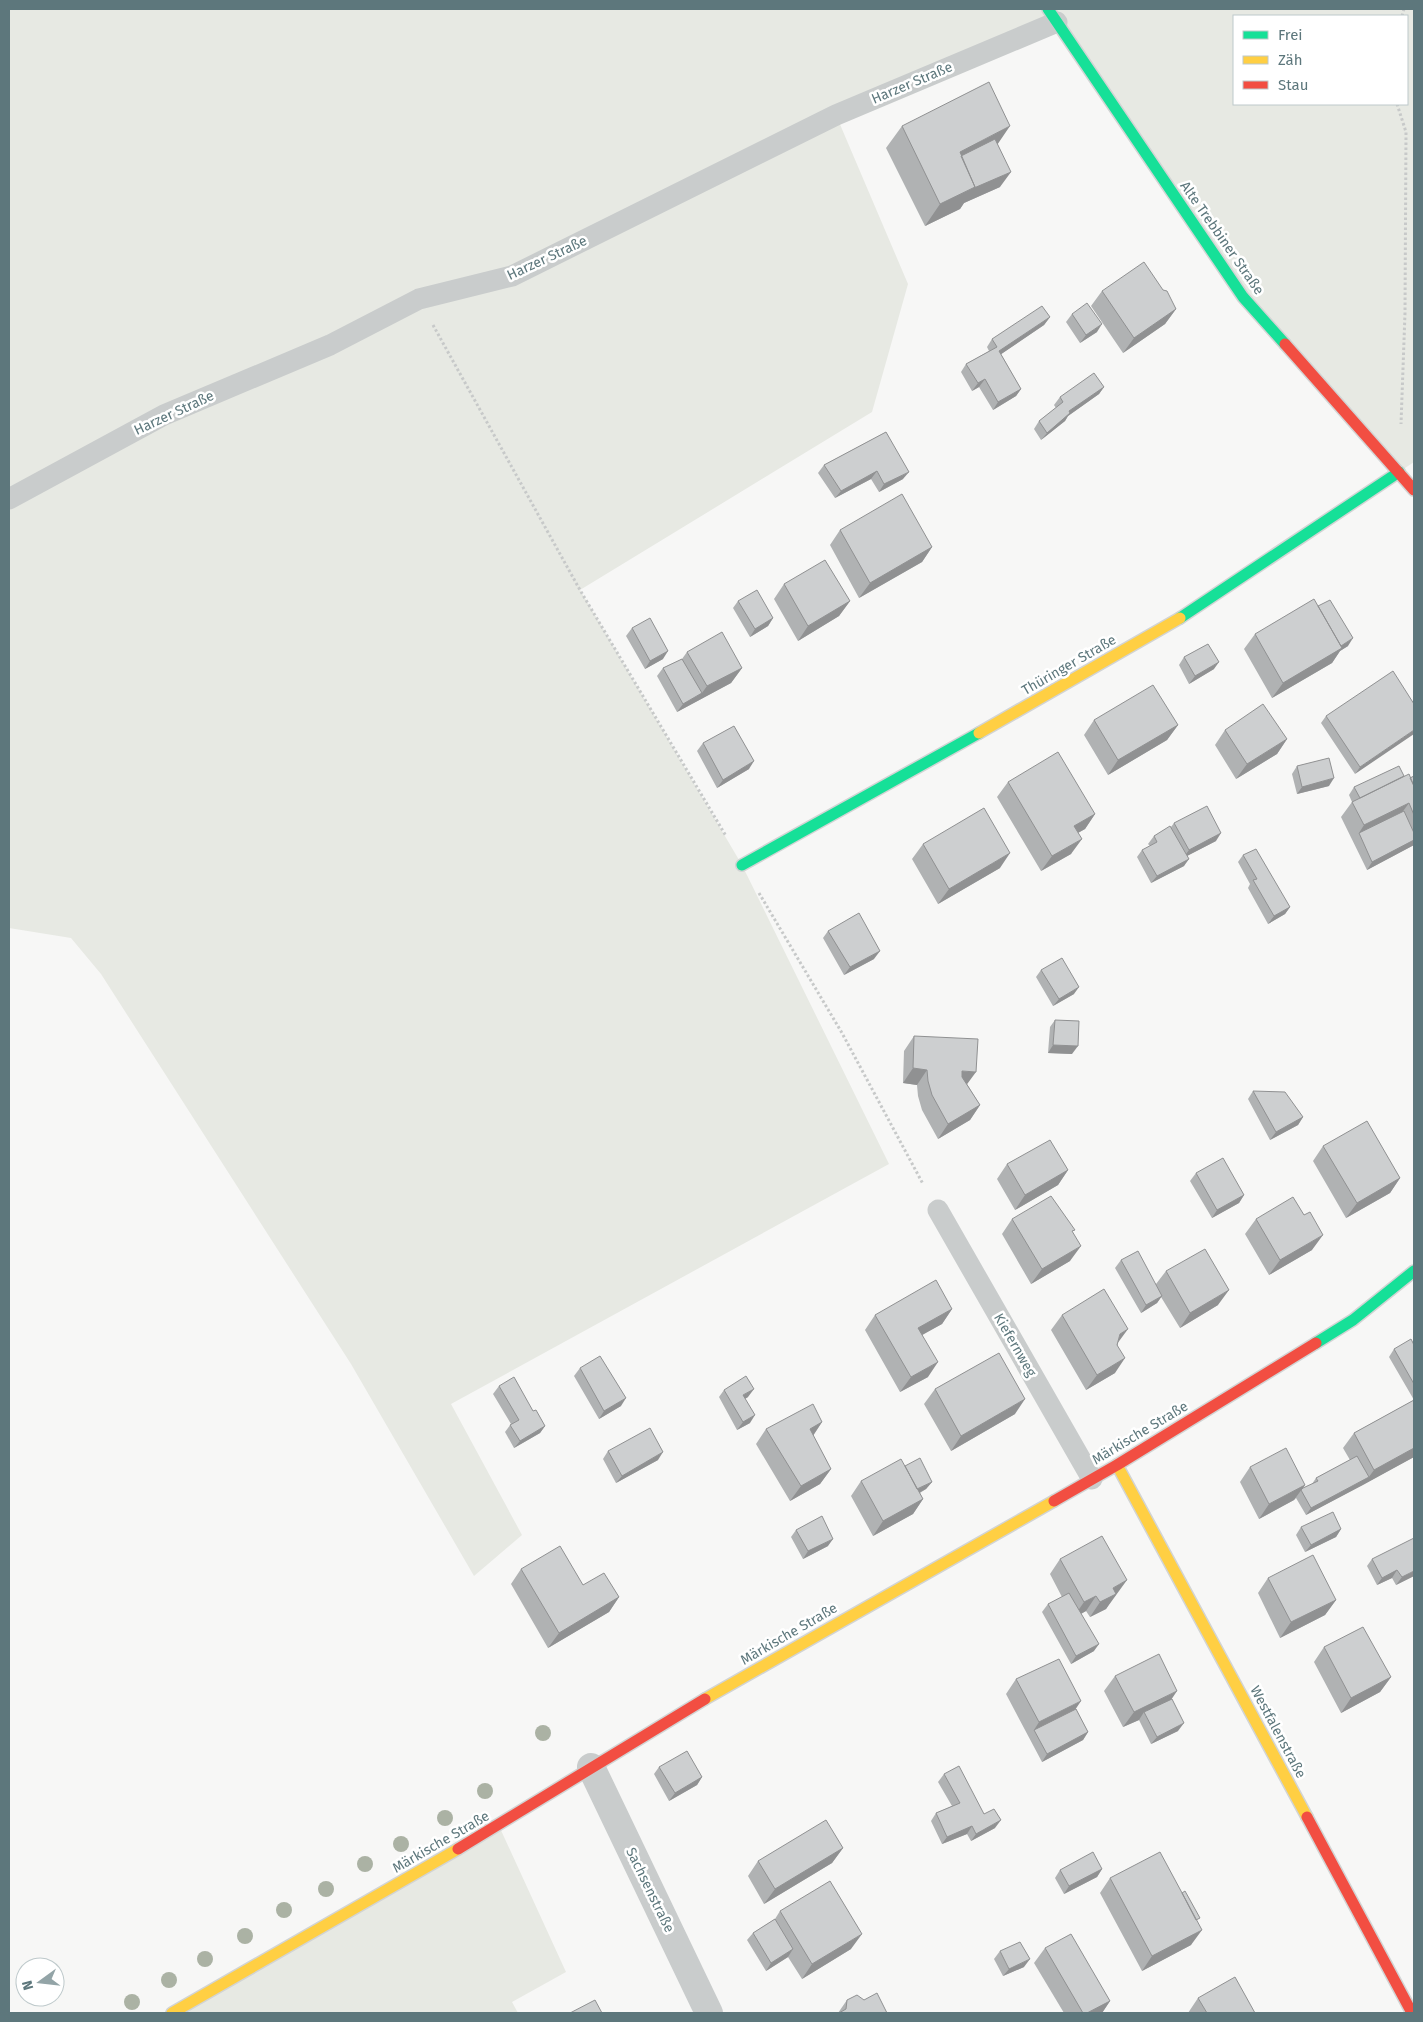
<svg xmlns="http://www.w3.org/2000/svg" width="1423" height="2022" viewBox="0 0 1423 2022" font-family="'Fira Sans',sans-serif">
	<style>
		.green { fill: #e7e9e3; fill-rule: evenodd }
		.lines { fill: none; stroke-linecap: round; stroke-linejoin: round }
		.fast-casing { stroke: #d2d4d4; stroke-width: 14 }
		.slow-casing { stroke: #d2d4d4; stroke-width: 14 }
		.jam-casing { stroke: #d2d4d4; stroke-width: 14 }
		.path { stroke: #c7c9c9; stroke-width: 3; stroke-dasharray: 2.5 2.5; stroke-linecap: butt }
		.lane { stroke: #c9cccc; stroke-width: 21 }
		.street { stroke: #c9cccc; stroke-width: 28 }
		.fast { stroke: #16e098; stroke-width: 11 }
		.slow { stroke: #ffcf43; stroke-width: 11 }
		.jam { stroke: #f24e42; stroke-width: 11 }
		.tree { fill: #abb2a4 }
		.wall { fill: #b0b2b3 }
		.shaded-wall { fill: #909192 }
		.building { fill: #cdcfd0; stroke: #909192 }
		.labels { text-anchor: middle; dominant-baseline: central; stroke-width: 5; stroke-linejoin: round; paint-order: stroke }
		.street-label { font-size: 14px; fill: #5d777c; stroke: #fff }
	</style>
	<rect width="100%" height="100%" fill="#f7f7f6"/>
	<!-- green -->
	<path class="green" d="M9,9H1414V462L1399,472L1243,297L1057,22L836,115L908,284L872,412L580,590L742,865L889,1164L451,1404L522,1535L474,1576L351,1364L101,974L71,938L9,928ZM1234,16H1407V104H1234Z
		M499,1826L566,1972L512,2002L518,2013H172Z"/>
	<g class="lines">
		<!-- fast casing -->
		<g class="fast-casing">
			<path id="fast" d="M1048,9L1243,297L1285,344
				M1180,618L1399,472
				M742,865L979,733
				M1316,1343L1353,1320L1414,1271"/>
		</g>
		<!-- slow casing -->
		<g class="slow-casing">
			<path id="slow" d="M979,733L1180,618
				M1117,1465L1307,1817
				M705,1699L1054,1501
				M172,2013L458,1849"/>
		</g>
		<!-- jam casing -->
		<g class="jam-casing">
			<path id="jam" d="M1285,344L1414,490
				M1054,1501L1117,1465L1316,1343
				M1307,1817L1412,2013
				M458,1849L705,1699"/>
		</g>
		<!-- path -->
		<path class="path" d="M1402,16L1404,9
			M1397,104L1406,132L1405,313L1401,424
			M433,325L580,590L726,836
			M759,893L842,1033L923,1184"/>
		<!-- lane -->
		<path class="lane" d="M9,499L164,415L330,345L419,299L512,276L836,115L1057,22
			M938,1210L1092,1479"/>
		<!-- street -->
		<path class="street" d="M591,1767L709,2013"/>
		<!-- fast -->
		<use href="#fast" class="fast"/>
		<!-- slow -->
		<use href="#slow" class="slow"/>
		<!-- jam -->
		<use href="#jam" class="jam"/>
	</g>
	<!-- trees -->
	<g class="tree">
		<circle cx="543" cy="1733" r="8"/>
		<circle cx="485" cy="1791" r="8"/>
		<circle cx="445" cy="1818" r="8"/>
		<circle cx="401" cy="1844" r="8"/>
		<circle cx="365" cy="1864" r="8"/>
		<circle cx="326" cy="1889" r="8"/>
		<circle cx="284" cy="1910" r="8"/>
		<circle cx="245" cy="1936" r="8"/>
		<circle cx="205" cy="1959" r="8"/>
		<circle cx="169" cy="1980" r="8"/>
		<circle cx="132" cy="2002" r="8"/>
	</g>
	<!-- wall -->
	<path class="wall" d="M902,126L998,145L1000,187L964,203L960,209L925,226L886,148Z
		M1163,290L1176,309L1165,324L1123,353L1091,306L1102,291Z
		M1072,314L1097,332L1080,343L1066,322Z
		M1050,317L1044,325L1001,354L1021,389L1016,396L993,410L979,387L972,391L961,372L966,364L989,351L987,347L992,339Z
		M1104,387L1099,394L1068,416L1065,421L1041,440L1034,429L1039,421L1056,408L1054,405L1060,397Z
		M886,432L903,479L879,492L871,479L835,498L818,473L824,465Z
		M840,530L932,547L922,562L859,598L830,545Z
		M784,584L850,601L839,616L798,641L774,599Z
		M738,601L773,618L768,626L750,637L733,608Z
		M1318,606L1348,646L1340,651L1332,663L1272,698L1244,649L1255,634Z
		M632,628L663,659L645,669L626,636Z
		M687,652L742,668L731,683L677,712L657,676L663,668L682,659Z
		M1184,657L1214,669L1189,684L1179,665Z
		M1414,704L1355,774L1321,723L1326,716Z
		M1094,720L1178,725L1167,740L1108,775L1084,735Z
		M1225,730L1287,739L1277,754L1236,779L1215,745Z
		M703,743L749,769L717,788L697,751Z
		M1297,766L1329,786L1297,794L1292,774Z
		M1404,776L1410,778L1414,776V845L1367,870L1341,817L1352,802L1349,795L1354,787Z
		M1008,782L1095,814L1085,829L1078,833L1071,854L1041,871L997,797Z
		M1174,823L1216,841L1187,856L1184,866L1151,883L1137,857L1142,850L1150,846L1148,844L1154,836L1171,827Z
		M923,844L1000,868L938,904L912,859Z
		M1243,855L1290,907L1285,914L1268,924L1248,888L1250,884L1238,862Z
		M828,931L874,959L844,975L823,938Z
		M1041,970L1074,994L1053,1006L1036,977Z
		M1055,1020L1072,1054L1048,1053L1050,1027Z
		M914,1036L967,1084L980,1105L970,1120L938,1139L922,1110L918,1096L917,1085L903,1083L904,1051Z
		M1253,1091L1303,1117L1298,1125L1270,1140L1248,1099Z
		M1323,1146L1400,1178L1390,1193L1346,1218L1313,1161Z
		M1007,1164L1068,1170L1058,1185L1015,1210L997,1179Z
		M1196,1173L1244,1195L1239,1203L1212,1218L1190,1181Z
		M1012,1219L1073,1232L1070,1261L1031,1284L1002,1234Z
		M1256,1219L1312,1250L1269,1275L1245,1234Z
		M1121,1260L1156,1284L1166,1271L1218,1305L1180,1328L1161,1297L1157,1303L1141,1313L1115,1268Z
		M952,1309L942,1324L922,1334L928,1377L900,1392L865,1330L875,1315Z
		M1062,1315L1118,1343L1115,1373L1086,1390L1051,1330Z
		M1414,1345V1457L1306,1515L1296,1498L1294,1500L1259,1519L1240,1482L1250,1467L1305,1485L1303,1488L1312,1484L1316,1478L1350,1460L1343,1448L1354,1433L1414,1400L1389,1357L1394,1349Z
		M580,1368L621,1406L599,1419L574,1376Z
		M499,1386L533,1411L545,1426L540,1433L514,1448L505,1432L511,1424L493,1394Z
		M935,1389L1015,1414L951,1451L924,1404Z
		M724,1390L748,1397L745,1399L750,1423L737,1430L719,1397Z
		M822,1422L813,1436L831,1469L820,1484L790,1501L756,1444L766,1429Z
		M608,1451L658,1460L616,1483L603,1459Z
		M905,1466L932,1482L926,1489L920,1493L923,1499L913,1514L873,1536L851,1496L861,1481Z
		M1301,1527L1341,1529L1336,1537L1305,1552L1296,1535Z
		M796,1530L828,1546L803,1559L791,1537Z
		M1060,1559L1116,1595L1114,1596L1106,1609L1090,1617L1086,1611L1081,1614L1094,1651L1071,1664L1042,1612L1048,1604L1062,1597L1050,1574Z
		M1372,1559L1414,1576L1396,1585L1392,1578L1377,1585L1367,1566Z
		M521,1569L583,1585L619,1597L609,1612L548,1648L511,1584Z
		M1268,1578L1336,1600L1325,1615L1280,1638L1258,1593Z
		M1324,1647L1391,1677L1380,1692L1341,1713L1314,1662Z
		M1115,1676L1172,1699L1178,1731L1151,1744L1139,1720L1123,1727L1104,1691Z
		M1016,1679L1076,1709L1088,1732L1083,1740L1042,1762L1006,1694Z
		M659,1767L702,1777L697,1785L669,1801L654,1774Z
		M944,1774L984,1814L995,1828L971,1841L967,1834L942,1844L931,1821L936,1813L952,1806L938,1782Z
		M843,1848L832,1863L764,1904L748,1876L758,1861Z
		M1102,1869L1097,1877L1064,1894L1055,1878L1060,1870Z
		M1110,1878L1197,1922L1191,1945L1142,1971L1100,1893Z
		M780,1911L851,1949L802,1979L788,1957L766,1971L747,1940L753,1933L775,1919Z
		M1045,1948L1110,2001L1102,2013H1064L1034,1963Z
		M1000,1951L1024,1967L1003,1976L994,1959Z
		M1198,1998L1255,2013H1188Z
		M847,2000H864L887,2013H838Z"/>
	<!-- shaded-wall -->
	<path class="shaded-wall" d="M1010,126L995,148L958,167L960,152Z
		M1011,172L1000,187L964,203L960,209L925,226L940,204L975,187Z
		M1176,309L1165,324L1123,353L1134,338Z
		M1050,317L1044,325L994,359L999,351Z
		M1102,324L1097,332L1080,343L1086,335Z
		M985,379L979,387L972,391L978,383Z
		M1104,387L1099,394L1068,416L1065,421L1041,440L1047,433L1069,411Z
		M1021,389L1016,396L993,410L998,402Z
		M877,471L871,479L835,498L841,491Z
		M909,472L903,479L879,492L884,484Z
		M932,547L922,562L859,598L870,583Z
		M850,601L839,616L798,641L808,626Z
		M773,618L768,626L750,637L755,629Z
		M1353,638L1348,646L1340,651L1332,663L1272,698L1283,683L1334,651Z
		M668,651L663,659L645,669L650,661Z
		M1219,662L1214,669L1189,684L1195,676Z
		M742,668L731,683L677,712L683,704L702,693L707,686Z
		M1178,725L1167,740L1108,775L1118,760Z
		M1414,730V734L1355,774L1360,767Z
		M1287,739L1277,754L1236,779L1247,764Z
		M754,761L749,769L717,788L723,780Z
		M1334,778L1329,786L1297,794L1302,787Z
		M1409,803L1398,818L1359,833L1364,825Z
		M1095,814L1085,829L1063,841L1074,826Z
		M1221,833L1216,841L1183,858L1189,850Z
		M1414,835V845L1367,870L1372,862Z
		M1082,839L1071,854L1041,871L1052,856Z
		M1010,853L1000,868L938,904L949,889Z
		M1189,859L1184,866L1151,883L1157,876Z
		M1290,907L1285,914L1268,924L1274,916Z
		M880,951L874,959L844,975L850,967Z
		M1079,987L1074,994L1053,1006L1059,999Z
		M1053,1045L1078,1046L1072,1054L1048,1053Z
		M913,1068L927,1070L917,1085L903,1083Z
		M962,1071L976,1072L965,1087H952Z
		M980,1105L970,1120L938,1139L948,1124Z
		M1303,1117L1298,1125L1270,1140L1276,1132Z
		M1068,1170L1058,1185L1015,1210L1025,1195Z
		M1400,1178L1390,1193L1346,1218L1357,1203Z
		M1244,1195L1239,1203L1212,1218L1217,1210Z
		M1323,1235L1312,1250L1269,1275L1280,1260Z
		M1081,1246L1070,1261L1031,1284L1042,1269Z
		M1229,1290L1218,1305L1180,1328L1190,1313Z
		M1162,1296L1157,1303L1141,1313L1146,1305Z
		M952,1309L942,1324L908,1343L918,1328Z
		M1128,1329L1117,1344L1120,1334Z
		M1125,1358L1115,1373L1086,1390L1097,1375Z
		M938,1362L928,1377L900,1392L911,1377Z
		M754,1389L748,1397L738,1403L743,1395Z
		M626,1398L621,1406L599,1419L604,1411Z
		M1025,1399L1015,1414L951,1451L961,1436Z
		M755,1415L750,1423L737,1430L743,1422Z
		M822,1422L812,1437L810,1429Z
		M545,1426L540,1433L514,1448L520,1441Z
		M1414,1448V1457L1363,1485L1374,1470Z
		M663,1452L658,1460L616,1483L622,1476Z
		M831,1469L820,1484L790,1501L801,1486Z
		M1369,1477L1363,1485L1306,1515L1311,1508Z
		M932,1482L926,1489L905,1500L910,1493Z
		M1305,1485L1294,1500L1259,1519L1269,1504Z
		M923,1499L913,1514L873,1536L883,1521Z
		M1341,1529L1336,1537L1305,1552L1311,1545Z
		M833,1539L828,1546L803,1559L808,1551Z
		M1397,1570L1392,1578L1377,1585L1382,1578Z
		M1414,1571V1576L1396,1585L1402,1577Z
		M1127,1580L1106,1609L1090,1617L1100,1602L1113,1588Z
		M1096,1596L1086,1611L1073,1618L1084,1602Z
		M619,1597L609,1612L548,1648L559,1633Z
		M1336,1600L1325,1615L1280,1638L1291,1622Z
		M1099,1644L1094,1651L1071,1664L1076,1656Z
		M1391,1677L1380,1692L1341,1713L1351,1698Z
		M1177,1691L1167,1706L1144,1712L1139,1720L1123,1727L1134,1712Z
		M1081,1701L1071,1716L1034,1730L1039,1722Z
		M1184,1723L1178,1731L1151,1744L1157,1737Z
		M1088,1732L1083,1740L1042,1762L1047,1754Z
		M702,1777L697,1785L669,1801L675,1793Z
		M1001,1820L995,1828L971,1841L976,1834Z
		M972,1826L967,1834L942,1844L947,1837Z
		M843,1848L832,1863L764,1904L775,1889Z
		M1102,1869L1097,1877L1064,1894L1069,1886Z
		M1202,1930L1191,1945L1142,1971L1152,1956Z
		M862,1934L851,1949L802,1979L812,1964Z
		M793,1949L788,1957L766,1971L771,1963Z
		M1030,1959L1024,1967L1003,1976L1009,1969Z
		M1110,2001L1102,2013H1087Z"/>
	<!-- building -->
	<path class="building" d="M989,82L1010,126L960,152L975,187L940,204L902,126Z
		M995,139L1011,172L974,188L975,187L961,156Z
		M1144,262L1163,290L1167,291L1176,309L1134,338L1102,291Z
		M1087,303L1102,324L1086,335L1072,314Z
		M1042,306L1050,317L999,351L1021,389L998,402L985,379L978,383L966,364L997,347L992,339Z
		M1094,373L1104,387L1069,411L1070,413L1047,433L1039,421L1063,402L1060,397Z
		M886,432L909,472L884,484L877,471L841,491L824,465Z
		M902,494L932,547L870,583L840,530Z
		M825,560L850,601L808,626L784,584Z
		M757,590L773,618L755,629L738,601Z
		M1314,599L1342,648L1283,683L1255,634Z
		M1330,600L1353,638L1341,646L1318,606Z
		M650,618L668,651L650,661L632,628Z
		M722,632L742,668L707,686L687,652Z
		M1208,644L1219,662L1195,676L1184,657Z
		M682,659L702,693L683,704L663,668Z
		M1393,671L1414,704V730L1360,767L1326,716Z
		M1153,685L1178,725L1118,760L1094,720Z
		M1263,704L1287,739L1247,764L1225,730Z
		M734,726L754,761L723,780L703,743Z
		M1058,752L1095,814L1074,826L1082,839L1052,856L1008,782Z
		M1329,758L1334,778L1302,787L1297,766Z
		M1399,766L1404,776L1360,798L1354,787Z
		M1409,774L1414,786V815L1409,803L1364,825L1352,802Z
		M1414,776V786L1410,778Z
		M1207,806L1221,833L1189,850L1174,823Z
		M984,808L1010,853L949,889L923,844Z
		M1404,811L1414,833V840L1372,862L1359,833Z
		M1170,826L1189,859L1157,876L1142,850L1157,842L1154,836Z
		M1256,849L1290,907L1274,916L1253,880L1257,879L1243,855Z
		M859,913L880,951L850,967L828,931Z
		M1062,958L1079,987L1059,999L1041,970Z
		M1055,1020L1079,1021L1078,1046L1053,1045Z
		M914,1036L978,1039L976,1072L962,1071V1077L980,1105L948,1124L932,1095L928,1081L927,1070L913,1068Z
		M1253,1091L1285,1092L1303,1117L1276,1132Z
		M1367,1121L1400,1178L1357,1203L1323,1146Z
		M1050,1140L1068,1170L1025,1195L1007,1164Z
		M1223,1158L1244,1195L1217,1210L1196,1173Z
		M1051,1196L1075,1230L1072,1231L1081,1246L1042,1269L1012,1219Z
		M1293,1197L1304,1215L1310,1212L1323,1235L1280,1260L1256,1219Z
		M1205,1249L1229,1290L1190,1313L1166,1271Z
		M1138,1251L1162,1296L1146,1305L1121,1260Z
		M936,1280L952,1309L918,1328L938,1362L911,1377L875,1315Z
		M1104,1289L1128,1329L1120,1334L1117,1345L1125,1358L1097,1375L1062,1315Z
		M1411,1339L1414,1345V1384L1394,1349Z
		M999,1353L1025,1399L961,1436L935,1389Z
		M600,1356L626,1398L604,1411L580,1368Z
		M746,1376L754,1389L743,1395L755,1415L743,1422L724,1390Z
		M514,1377L533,1411L536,1410L545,1426L520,1441L510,1425L519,1420L499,1386Z
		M1414,1400V1448L1374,1470L1354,1433Z
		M813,1404L822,1422L810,1429L831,1469L801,1486L766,1429Z
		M650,1428L663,1452L622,1476L608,1451Z
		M1286,1448L1305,1485L1269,1504L1250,1467Z
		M1357,1456L1369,1477L1311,1508L1301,1490L1303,1488L1318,1481L1316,1478Z
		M920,1458L932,1482L917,1489L905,1466Z
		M901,1459L923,1499L883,1521L861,1481Z
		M1333,1512L1341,1529L1311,1545L1301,1527Z
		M822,1516L833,1539L808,1551L796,1530Z
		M1102,1536L1127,1580L1113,1588L1116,1594L1100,1602L1096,1596L1084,1602L1060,1559Z
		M1414,1538V1571L1402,1577L1397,1570L1382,1578L1372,1559Z
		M560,1546L583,1585L604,1573L619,1597L559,1633L521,1569Z
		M1313,1555L1336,1600L1291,1622L1268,1578Z
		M1069,1593L1099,1644L1076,1656L1048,1604Z
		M1363,1627L1391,1677L1351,1698L1324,1647Z
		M1159,1654L1177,1691L1134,1712L1115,1676Z
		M1059,1659L1081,1701L1039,1722L1016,1679Z
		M1172,1699L1184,1723L1157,1737L1144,1712Z
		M1076,1709L1088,1732L1047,1754L1034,1730Z
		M687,1751L702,1777L675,1793L659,1767Z
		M959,1766L984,1814L994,1809L1001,1820L976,1834L972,1826L947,1837L936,1813L960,1803L944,1774Z
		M826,1820L843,1848L775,1889L758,1861Z
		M1093,1852L1102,1869L1069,1886L1060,1870Z
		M1160,1852L1202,1930L1152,1956L1110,1878Z
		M830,1881L862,1934L812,1964L780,1911Z
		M1185,1891L1200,1918L1196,1920L1182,1893Z
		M775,1919L793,1949L771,1963L753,1933Z
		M1071,1934L1110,2001L1087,2013H1083L1045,1948Z
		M1020,1942L1030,1959L1009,1969L1000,1951Z
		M1235,1977L1255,2013H1207L1198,1998Z
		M877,1993L887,2013H839L846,2009L847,2000L857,1995L864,2000Z
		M595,2000L602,2013H570Z"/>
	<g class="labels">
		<!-- street labels -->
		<g class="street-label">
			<text transform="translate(912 83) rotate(-23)">Harzer Straße</text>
			<text transform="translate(1222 238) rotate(55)">Alte Trebbiner Straße</text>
			<text transform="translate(547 258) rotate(-25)">Harzer Straße</text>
			<text transform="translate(174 413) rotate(-25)">Harzer Straße</text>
			<text transform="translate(1069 665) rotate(-30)">Thüringer Straße</text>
			<text transform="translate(1015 1345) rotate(60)">Kiefernweg</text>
			<text transform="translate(1140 1433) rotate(-31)">Märkische Straße</text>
			<text transform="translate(789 1634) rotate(-30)">Märkische Straße</text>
			<text transform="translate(1278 1732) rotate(62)">Westfalenstraße</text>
			<text transform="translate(441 1842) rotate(-30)">Märkische Straße</text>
			<text transform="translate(650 1890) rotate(64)">Sachsenstraße</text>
		</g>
	</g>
	<!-- border -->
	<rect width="1423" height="2022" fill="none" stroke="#5d777c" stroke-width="20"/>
	<!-- legend -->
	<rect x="1233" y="15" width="175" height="90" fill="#ffffff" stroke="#bec9cb"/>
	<rect x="1243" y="31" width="25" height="8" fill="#16e098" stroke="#bec9cb"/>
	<text x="1278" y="40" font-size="15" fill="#5d777c">Frei</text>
	<rect x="1243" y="56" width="25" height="8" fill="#ffcf43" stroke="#bec9cb"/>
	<text x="1278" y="65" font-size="15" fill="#5d777c">Zäh</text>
	<rect x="1243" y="81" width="25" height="8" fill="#f24e42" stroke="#bec9cb"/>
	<text x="1278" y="90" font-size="15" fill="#5d777c">Stau</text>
	<!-- north arrow -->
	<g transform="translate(40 1982) rotate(255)"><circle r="24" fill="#ffffff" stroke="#bec9cb"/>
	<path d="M0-4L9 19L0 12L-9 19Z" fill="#93a4a7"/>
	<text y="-8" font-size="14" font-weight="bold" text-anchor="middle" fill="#5d777c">N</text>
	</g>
</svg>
